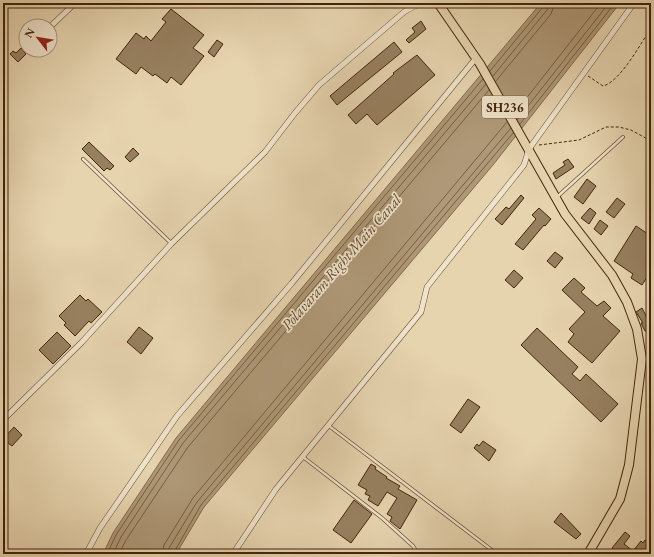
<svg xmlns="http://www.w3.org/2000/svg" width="654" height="557" viewBox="0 0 654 557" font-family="'EB Garamond',serif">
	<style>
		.water { fill: #ae9877; stroke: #836a4b }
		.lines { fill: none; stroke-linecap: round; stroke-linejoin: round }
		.shore { stroke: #785e40; stroke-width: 1 }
		.building { fill: #978060; stroke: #42250a }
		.service-casing { stroke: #6b5133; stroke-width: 4 }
		.minor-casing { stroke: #6b5133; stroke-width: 6 }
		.primary-casing { stroke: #42250a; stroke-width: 10 }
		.path { stroke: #42250a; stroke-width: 1; stroke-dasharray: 3 2; stroke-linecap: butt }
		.service { stroke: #efe3cb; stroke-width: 2.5 }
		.minor { stroke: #efe3cb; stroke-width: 5 }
		.primary { stroke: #e6d4af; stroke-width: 8 }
		.labels { text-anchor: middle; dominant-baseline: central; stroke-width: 3.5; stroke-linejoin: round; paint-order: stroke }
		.shield { fill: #efe3cb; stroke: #765e44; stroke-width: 1 }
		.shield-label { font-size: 13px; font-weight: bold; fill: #42250a }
		.water-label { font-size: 15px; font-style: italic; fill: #62482b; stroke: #efe3cb }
	</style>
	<rect width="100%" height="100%" fill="#e6d4af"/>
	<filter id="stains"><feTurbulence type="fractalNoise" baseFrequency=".005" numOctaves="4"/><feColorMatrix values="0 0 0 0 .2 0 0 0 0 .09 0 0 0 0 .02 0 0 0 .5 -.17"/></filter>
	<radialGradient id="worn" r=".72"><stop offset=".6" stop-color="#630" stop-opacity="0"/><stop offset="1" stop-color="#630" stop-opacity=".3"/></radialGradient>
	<!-- water -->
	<path class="water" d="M541,3H620L493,165L204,507L176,554H103L113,533L176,438Z"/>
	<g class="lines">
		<!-- shore -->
		<path class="shore" d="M490,71L543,7L544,3
			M493,76L547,10L549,3
			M496,81L551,14L555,3
			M514,114L601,3
			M517,120L609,3
			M520,124L615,3
			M107,554L116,535L179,440L483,79
			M113,554L121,537L183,443L486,84
			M119,554L126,540L188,447L489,90
			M162,554L164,545L193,498L507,122
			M168,554L169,548L197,502L511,128
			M173,554L201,505L513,133"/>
	</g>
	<!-- building -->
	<path class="building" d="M171,9L204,35L193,48L204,56L181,85L171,77L167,83L155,74L153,76L141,67L136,74L116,59L136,33L144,39L146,36L151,41L166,22L162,19Z
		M421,21L426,29L409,43L406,40L415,32L412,28Z
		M217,40L223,44L214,57L208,52Z
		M394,42L402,52L337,105L330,96Z
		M21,48L26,54L18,62L10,54L13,51L16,53Z
		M417,55L435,75L377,125L367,114L356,124L348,115L394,74L393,73Z
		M89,142L114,166L110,170L107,168L104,171L82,149Z
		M133,148L139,154L130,162L125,157Z
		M568,159L574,167L556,179L553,173L565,165L563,162Z
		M587,179L596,186L583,204L574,197Z
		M521,195L524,198L502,225L495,219L506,207L509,209Z
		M617,198L625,204L614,218L606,212Z
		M539,208L551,219L545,226L544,225L523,250L515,244L536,219L532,215Z
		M590,208L596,213L589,224L581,218Z
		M600,220L608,226L601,235L594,229Z
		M636,226L651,236V271L642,285L631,278L633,274L614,261Z
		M555,252L563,258L555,268L547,261Z
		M514,270L523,278L514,288L505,280Z
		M574,278L585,288L581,292L597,306L604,301L611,308L603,316L620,331L592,363L568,342L574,334L569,329L585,312L562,290Z
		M80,295L86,301L88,299L102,312L91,323L89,321L75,336L64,325L66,323L59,316Z
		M642,308L651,326L649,328L650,330L647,331H645L641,323H643L636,312Z
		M139,327L153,338L141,354L127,342Z
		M537,328L578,367L572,374L580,381L586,374L618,404L601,422L521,345Z
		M57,332L71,346L53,364L39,350Z
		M468,399L480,407L461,433L450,425Z
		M14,427L22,435L12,446L3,439Z
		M483,441L496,450L489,461L474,448L477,444L479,446Z
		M371,464L376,467L375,469L387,477L386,478L400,486L398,489L417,500L400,529L390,521L392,517L387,514L397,498L387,492L378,506L368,500L370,496L365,494L367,490L358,485Z
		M354,500L372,514L351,543L333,530Z
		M561,513L581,534L576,539L554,522Z
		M625,532L630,536L624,544L633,551L641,541L643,543L645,540L647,541L651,536V554H619L612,548Z"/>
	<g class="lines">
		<!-- service casing -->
		<g class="service-casing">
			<path id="service" d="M83,159L171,243
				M557,197L623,137
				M329,426L497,554
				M303,457L382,518L413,546L418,554"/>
		</g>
		<!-- minor casing -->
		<g class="minor-casing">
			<path id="minor" d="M50,27L75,3
				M3,420L82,342L171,244L265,152L295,113L319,85L404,12L420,3
				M86,554L100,528L177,416L292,283L476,58
				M233,554L276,489L421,312L427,287L524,165L529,149L634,3"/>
		</g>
		<!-- primary casing -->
		<g class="primary-casing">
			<path id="primary" d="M438,3L480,64L565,214L612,275L627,302L637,329L642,359L629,465L620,499L588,554"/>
		</g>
		<!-- path -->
		<path class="path" d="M588,76L603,86C620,82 641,43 651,28
			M539,145L579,140L606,127H619L631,130L651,141"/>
		<!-- service -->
		<use href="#service" class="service"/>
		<!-- minor -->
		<use href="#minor" class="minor"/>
		<!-- primary -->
		<use href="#primary" class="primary"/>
	</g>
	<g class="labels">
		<!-- shield labels -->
		<rect class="shield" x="482" y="96" width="46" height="22" rx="3"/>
		<g class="shield-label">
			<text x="505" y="107">SH236</text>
		</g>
		<!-- water labels -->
		<g class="water-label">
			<text transform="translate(341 262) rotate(-49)">Polavaram Right Main Canal</text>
		</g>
	</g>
	<!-- margin -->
	<rect width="654" height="557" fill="none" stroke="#e6d4af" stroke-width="16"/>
	<rect x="4" y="4" width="646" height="549" fill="none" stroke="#42250a" stroke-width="2"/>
	<rect x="8" y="8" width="638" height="541" fill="none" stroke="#42250a"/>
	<!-- north arrow -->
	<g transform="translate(38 38) rotate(301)"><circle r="19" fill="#efe3cb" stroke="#aa977e"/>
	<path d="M0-3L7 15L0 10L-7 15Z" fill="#8f2418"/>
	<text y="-6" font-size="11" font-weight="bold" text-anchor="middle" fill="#42250a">N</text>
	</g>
	<rect width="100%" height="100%" filter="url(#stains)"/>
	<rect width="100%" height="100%" fill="url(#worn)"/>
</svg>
